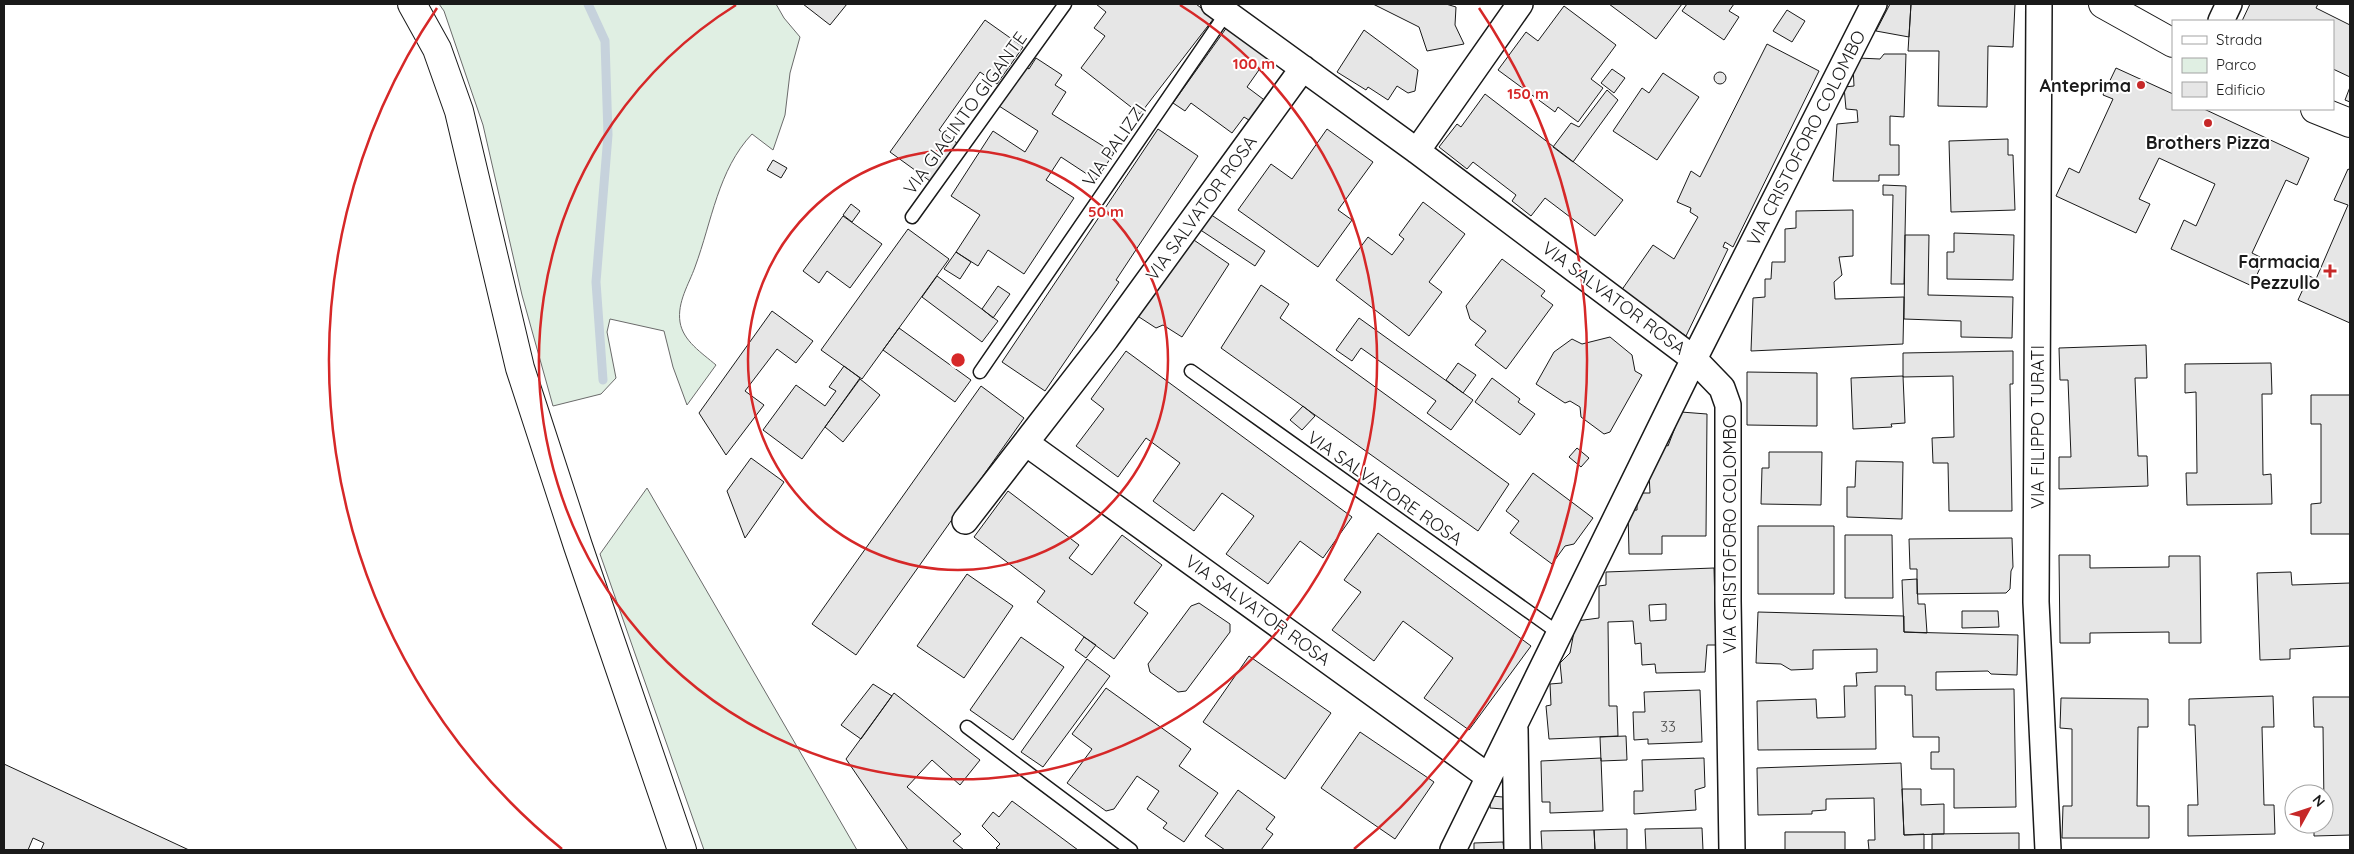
<svg xmlns="http://www.w3.org/2000/svg" width="2354" height="854" viewBox="0 0 2354 854" font-family="Quicksand,sans-serif">
	<style>
		.green { fill: #e0efe3; stroke: #6a6a6a }
		.lines { fill: none; stroke-linecap: round; stroke-linejoin: round }
		.stream { stroke: #c6d2dc; stroke-width: 9 }
		.building { fill: #e6e6e6; stroke: #1a1a1a; fill-rule: evenodd }
		.lane-casing { stroke: #1a1a1a; stroke-width: 15 }
		.street-casing { stroke: #1a1a1a; stroke-width: 28 }
		.secondary-casing { stroke: #1a1a1a; stroke-width: 30 }
		.lane { stroke: #fff; stroke-width: 12 }
		.street { stroke: #fff; stroke-width: 25 }
		.secondary { stroke: #fff; stroke-width: 28 }
		.ring { fill: none; stroke: #d62828; stroke-width: 2.5 }
		.poi-dot { fill: #c62828; stroke: #fff; stroke-width: 2 }
		.labels { text-anchor: middle; dominant-baseline: central; stroke-width: 4; stroke-linejoin: round; paint-order: stroke }
		.number-label { font-size: 15px; fill: #4d4d4d }
		.poi-label { font-size: 18px; font-weight: bold; fill: #1a1a1a; stroke: #fff; text-anchor: end }
		.street-label { font-size: 18px; fill: #1a1a1a; stroke: #fff }
		.centre { fill: #d62828; stroke: #fff; stroke-width: 2.5 }
		.ring-label { font-size: 15px; text-anchor: middle; font-weight: bold; fill: #d62828; stroke: #fff; stroke-width: 4; stroke-linejoin: round; paint-order: stroke }
	</style>
	<rect width="100%" height="100%" fill="#fff"/>
	<!-- green -->
	<path class="green" d="M439,4H776L784,18L800,37L790,73L785,115L773,150L752,134C718,170 712,221 695,267C689,284 677,302 680,322C683,341 702,353 716,365L687,405L673,367L664,331L610,319L607,332L616,378L601,394L553,406L522,295L483,125L444,11Z
		M647,488L857,850H704L600,554Z"/>
	<g class="lines">
		<!-- stream -->
		<path class="stream" d="M588,4L605,41L608,135L596,282L603,380"/>
	</g>
	<!-- building -->
	<path class="building" d="M803,4H847L830,25Z
		M1096,4H1196L1214,18L1140,114L1081,68L1105,36L1094,28L1106,12Z
		M1373,4H1446L1456,7L1455,25L1464,44L1427,51L1419,27Z
		M1609,4H1682L1656,39Z
		M1687,4H1734L1729,11L1739,17L1724,40L1682,11Z
		M1890,4H1911L1909,37L1876,31Z
		M1911,4H2015L2013,47L1988,46L1987,107L1938,106L1939,51H1908Z
		M2250,4H2318L2316,8L2350,25V77L2333,69V21H2242Z
		M1564,6L1616,45L1591,79L1603,88L1578,122L1558,107L1555,112L1498,70L1526,32L1538,41Z
		M1787,10L1805,21L1792,42L1773,31Z
		M985,20L1023,47L997,84L980,72L939,130L957,143L930,181L890,152Z
		M1227,27L1268,57L1247,87L1267,102L1252,122L1244,117L1232,133L1191,103L1185,111L1173,103Z
		M1364,30L1418,70L1415,91L1408,93L1397,86L1388,100L1368,87L1366,90L1337,72Z
		M1767,44L1819,71L1733,247L1725,242L1723,247L1728,249L1686,336L1621,291L1653,245L1674,259L1698,217L1690,212L1691,208L1677,202L1691,171L1700,177Z
		M1884,54H1906L1904,117L1890,116V145H1899V175H1879V181H1833L1837,124L1858,122L1857,110L1846,109L1844,87L1854,86L1853,66L1858,58L1880,59Z
		M1036,58L1062,75L1055,85L1066,92L1052,114L1114,153L1096,180L1061,157L1046,180L1074,198L1024,274L988,250L978,266L956,252L980,215L951,196L993,131L1025,152L1038,131L999,106L1025,66L1029,69Z
		M2116,68L2173,94V109H2204L2309,158L2297,185L2286,180L2252,253L2264,259L2252,286L2171,249L2184,220L2196,226L2215,184L2159,158L2139,199L2150,204L2136,233L2056,196L2069,168L2079,173L2113,99L2103,95Z
		M1612,69L1625,78L1614,93L1601,83Z
		M1714 78a6 6 0 1 1 12 0a6 6 0 1 1-12 0Z
		M1663,73L1699,97L1657,160L1613,131L1642,88L1649,93Z
		M2350,87V102L2345,100Z
		M1607,90L1618,100L1573,162L1553,147L1571,123L1579,127Z
		M1485,94L1623,200L1595,236L1545,198L1531,216L1512,201L1516,195L1473,162L1467,169L1439,147L1457,124L1461,127Z
		M1158,129L1198,156L1116,280L1119,282L1045,391L1002,362Z
		M1327,129L1373,162L1338,210L1352,220L1318,267L1238,210L1271,164L1292,179Z
		M2008,139V155H2013L2015,210L1951,212L1949,141Z
		M773,160L787,168L781,178L767,170Z
		M2348,169L2350,170V323L2298,300L2309,276L2316,279L2348,205L2334,200Z
		M1883,185L1906,186L1904,284H1891L1893,195H1883Z
		M1423,202L1465,234L1429,282L1442,292L1409,336L1336,280L1368,237L1392,255L1404,239L1399,235Z
		M851,204L860,211L852,222L843,215Z
		M1853,210V256L1839,257L1842,275L1834,282L1835,299L1904,297L1903,344L1751,351L1753,298L1765,297V279H1771L1772,262H1785V229L1796,228V211Z
		M1207,212L1265,251L1255,266L1196,227Z
		M843,216L882,244L850,288L827,271L819,283L803,271Z
		M908,229L949,259L862,379L821,350Z
		M1954,233L2014,235L2013,280L1947,279V252H1954Z
		M1905,235H1929L1928,295L2013,297L2012,338L1961,337V321L1904,319Z
		M1188,236L1229,264L1182,337L1163,325L1156,328L1136,315Z
		M956,252L971,262L960,279L944,269Z
		M1502,259L1545,291L1541,296L1553,305L1506,369L1475,345L1486,331L1470,319L1466,306Z
		M937,276L998,321L982,342L922,297Z
		M1261,285L1289,304L1280,318L1509,484L1478,531L1221,348Z
		M998,286L1010,294L993,318L982,309Z
		M772,311L813,341L796,363L777,349L745,391L764,405L726,455L699,413Z
		M1359,318L1473,400L1451,430L1427,413L1436,401L1361,348L1352,361L1336,350Z
		M899,328L971,380L955,402L883,350Z
		M1610,337L1632,355L1635,371L1642,375L1610,432L1604,434L1581,417L1580,407L1570,401L1565,403L1536,384L1554,352L1572,339L1582,344Z
		M2146,345L2147,378H2135L2138,456H2147L2148,486L2059,489V457H2071L2068,380H2060L2059,348Z
		M1126,351L1352,517L1323,558L1300,541L1268,584L1226,554L1254,516L1222,493L1194,531L1153,501L1180,463L1146,438L1118,477L1076,446L1104,409L1091,399Z
		M2013,351V384H2010L2012,511H1949L1948,463H1933L1932,438L1954,437L1953,376L1903,377V353Z
		M1458,363L1476,375L1463,393L1446,380Z
		M2271,363L2272,394H2262L2263,475L2271,474L2272,504L2187,505L2186,473H2197L2196,392L2185,393V364Z
		M844,366L860,378L802,459L763,430L796,385L825,406L836,391L829,387Z
		M1747,372L1817,373V426L1747,425Z
		M1903,376L1905,423L1891,424L1892,427L1853,429L1851,378Z
		M1492,378L1520,399L1518,402L1535,414L1520,435L1475,402Z
		M860,379L880,395L843,442L825,427Z
		M981,386L1024,418L856,655L812,624Z
		M2311,395H2350V534H2311V504L2321,503V424H2311Z
		M1303,406L1315,416L1302,430L1290,420Z
		M1681,412L1707,414L1706,536H1662V554H1629L1628,511L1637,510V493H1650L1649,473L1662,443L1668,446Z
		M1577,448L1589,458L1581,467L1569,457Z
		M1769,452H1822L1821,505L1761,504L1762,468H1769Z
		M751,458L784,482L745,538L727,491Z
		M1856,461L1903,462L1902,519L1847,517V487H1855Z
		M1533,473L1593,518L1574,544L1565,546L1552,564L1510,533L1519,521L1506,511Z
		M1008,491L1079,545L1069,558L1092,575L1122,535L1162,565L1134,603L1148,613L1114,659L1037,602L1045,591L974,537Z
		M1758,526H1834V594H1758Z
		M1378,533L1531,646L1469,730L1424,698L1453,658L1403,621L1374,661L1332,630L1361,592L1344,580Z
		M1845,535H1892L1893,598H1845Z
		M2012,538L2013,567L2011,571L2010,589L2006,593L1917,594V569H1910L1909,539Z
		M2059,555H2090V568L2169,567V556H2200L2201,643H2169V632L2090,633V643H2060Z
		M1714,568L1716,645H1707L1705,672L1656,673L1655,664L1642,665L1641,643L1635,644L1633,621L1608,622L1609,706H1617L1618,736L1549,739L1546,706L1551,705L1550,684L1562,683L1560,663L1570,653L1576,621L1599,618V586L1606,585V572ZM1666,604V620L1650,621L1649,605Z
		M2291,572L2292,585L2350,583V646L2290,649V659L2260,660L2257,573Z
		M967,574L1013,606L964,678L917,646Z
		M1917,579L1918,604H1925L1927,633L1904,632L1902,580Z
		M1199,603L1230,624V632L1186,691L1178,692L1150,672L1148,664L1191,606Z
		M1962,611H1998L1999,627L1962,628Z
		M1758,612L1904,616V632L2018,635L2017,675L1991,674L1988,671L1936,672V690L2014,689L2016,807L1954,808V769H1931V752H1939V737H1913L1912,695H1905V686H1875L1876,749L1758,750L1757,701L1816,699L1817,718L1845,717L1844,686H1857L1856,673L1877,672V649L1813,650V669L1791,670L1781,664L1756,663Z
		M1021,637L1064,667L1013,740L970,710Z
		M1084,637L1096,645L1086,658L1075,650Z
		M1249,656L1331,713L1285,779L1203,722Z
		M1087,659L1110,676L1043,767L1021,752Z
		M873,684L892,696L861,739L841,725Z
		M1106,688L1191,749L1179,766L1218,793L1184,842L1163,828L1167,823L1147,809L1159,791L1137,776L1114,809L1106,811L1067,783L1092,749L1072,734Z
		M1700,690L1702,742L1648,744V739L1634,740L1633,712H1645L1644,692Z
		M894,693L980,760L960,785L932,760L907,787L961,834L953,841L964,850H908L846,759Z
		M2273,696L2274,727H2262L2264,805H2274L2275,834L2188,836V805H2198L2195,725H2189V699Z
		M2313,697H2350V835L2314,836V824H2324V805L2323,727H2314Z
		M2061,698L2148,699V727H2138L2137,806H2149V838H2062L2063,806H2072V729L2060,728Z
		M1360,732L1434,782L1395,839L1321,788Z
		M1626,736L1627,760L1601,761L1600,737Z
		M1601,758L1603,811L1550,813V802H1542L1541,761Z
		M1704,758L1705,787L1695,790L1696,810L1634,814V791H1643L1642,760Z
		M1901,763L1904,835L1924,834V850H1869L1868,840H1875L1874,798L1826,799V810L1812,811V814L1758,815L1757,768Z
		M4,764L189,850H41L44,843L33,838L28,850H4Z
		M1902,789H1921V805L1944,804V834L1904,835Z
		M1238,790L1275,817L1266,829L1273,834L1261,850H1225L1205,836Z
		M1491,796L1503,797V809L1490,808Z
		M1012,801L1078,850H999L996,848L1000,844L982,826L993,812L999,817Z
		M1702,828L1703,850H1646L1645,829Z
		M1627,829V850H1595L1594,830Z
		M1594,830L1595,850H1542L1541,831Z
		M1785,832H1845V850H1785Z
		M2019,833V850H1932V834Z
		M1503,842L1504,850H1474V843Z"/>
	<g class="lines">
		<!-- lane casing -->
		<g class="lane-casing">
			<path id="lane" d="M912,217L1065,4
				M1191,371L1560,634
				M980,372L1227,12
				M967,727L1131,850"/>
		</g>
		<!-- street casing -->
		<g class="street-casing">
			<path id="street" d="M1214,4L1417,151L1694,359L1722,388L1728,405V601L1732,850
				M2039,4L2036,602L2048,850
				M2221,21L2229,4
				M1417,151L1520,4
				M1026,443L1489,777
				M965,521L1106,339L1303,68
				M1515,729L1517,850
				M1453,850L1694,359L1874,4"/>
		</g>
		<!-- secondary casing -->
		<g class="secondary-casing">
			<path id="secondary" d="M412,4L437,49L459,111L520,368L578,546L682,850
				M2103,4L2173,43
				M2315,109L2350,123"/>
		</g>
		<!-- lane -->
		<use href="#lane" class="lane"/>
		<!-- street -->
		<use href="#street" class="street"/>
		<!-- secondary -->
		<use href="#secondary" class="secondary"/>
	</g>
	<!-- distance rings -->
	<g class="ring">
		<circle cx="958" cy="360" r="210"/>
		<path d="M1180 5A419 419 0 1 1 736 5"/>
		<path d="M562 849A629 629 0 0 1 437 8M1479 8A629 629 0 0 1 1354 849"/>
	</g>
	<!-- markers -->
	<g class="poi-dot">
		<circle cx="2141" cy="85" r="5"/>
		<circle cx="2208" cy="123" r="5"/>
		<path d="M2327.5 263.5h5v5h5v5h-5v5h-5v-5h-5v-5h5z"/>
	</g>
	<g class="labels">
		<!-- number labels -->
		<g class="number-label">
			<text x="1668" y="726">33</text>
		</g>
		<!-- poi labels -->
		<g class="poi-label">
			<text x="2131" y="85">Anteprima</text>
			<text x="2208" y="142" text-anchor="middle">Brothers Pizza</text>
			<text x="2320" y="261">Farmacia<tspan x="2320" dy="21">Pezzullo</tspan></text>
		</g>
		<!-- street labels -->
		<g class="street-label">
			<text transform="translate(965 113) rotate(-54)">VIA GIACINTO GIGANTE</text>
			<text transform="translate(1806 138) rotate(-63)">VIA CRISTOFORO COLOMBO</text>
			<text transform="translate(1114 145) rotate(-55)">VIA PALIZZI</text>
			<text transform="translate(1201 208) rotate(-54)">VIA SALVATOR ROSA</text>
			<text transform="translate(1614 298) rotate(37)">VIA SALVATOR ROSA</text>
			<text transform="translate(2037 427) rotate(-90)">VIA FILIPPO TURATI</text>
			<text transform="translate(1385 488) rotate(35)">VIA SALVATORE ROSA</text>
			<text transform="translate(1729 534) rotate(-90)">VIA CRISTOFORO COLOMBO</text>
			<text transform="translate(1258 610) rotate(36)">VIA SALVATOR ROSA</text>
		</g>
	</g>
	<circle cx="958" cy="360" r="8" class="centre"/>
	<g class="ring-label">
		<text x="1254" y="69">100 m</text>
		<text x="1528" y="99">150 m</text>
		<text x="1106" y="217">50 m</text>
	</g>
	<!-- border -->
	<rect width="2354" height="854" fill="none" stroke="#1a1a1a" stroke-width="10"/>
	<!-- legend -->
	<rect x="2172" y="20" width="162" height="90" fill="#ffffff" stroke="#a3a3a3"/>
	<rect x="2182" y="36" width="25" height="8" fill="#ffffff" stroke="#a3a3a3"/>
	<text x="2216" y="45" font-size="15" fill="#1a1a1a">Strada</text>
	<rect x="2182" y="58" width="25" height="15" fill="#e0efe3" stroke="#a3a3a3"/>
	<text x="2216" y="70" font-size="15" fill="#1a1a1a">Parco</text>
	<rect x="2182" y="82" width="25" height="15" fill="#e6e6e6" stroke="#a3a3a3"/>
	<text x="2216" y="95" font-size="15" fill="#1a1a1a">Edificio</text>
	<!-- north arrow -->
	<g transform="translate(2309 809) rotate(50)"><circle r="24" fill="#ffffff" stroke="#a3a3a3"/>
	<path d="M0-4L9 19L0 12L-9 19Z" fill="#c62828"/>
	<text y="-8" font-size="14" font-weight="bold" text-anchor="middle" fill="#1a1a1a">N</text>
	</g>
</svg>
